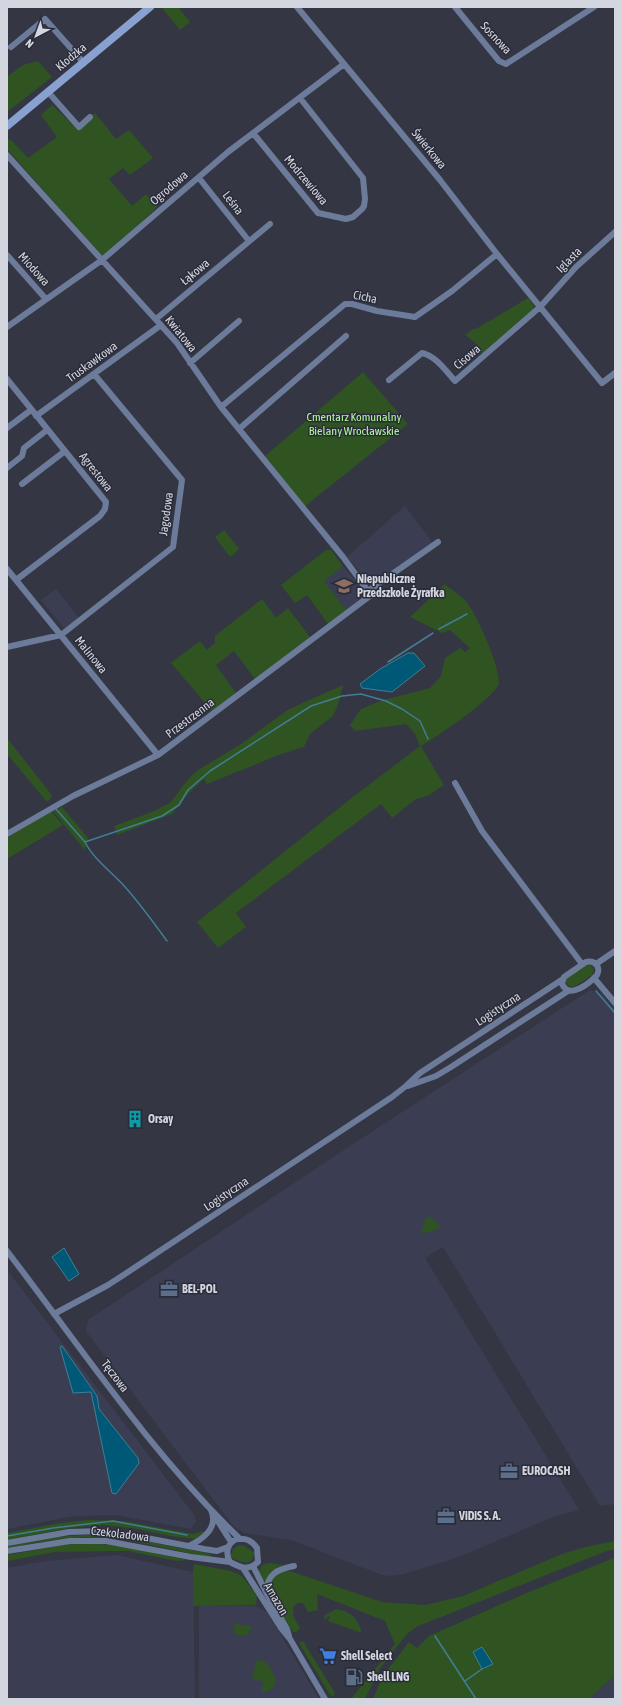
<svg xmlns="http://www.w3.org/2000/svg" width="622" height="1706" viewBox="0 0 622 1706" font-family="'Asap Condensed',sans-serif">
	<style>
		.built { fill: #3b3e52 }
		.green { fill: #2f5422 }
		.water { fill: #005877; stroke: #407e96 }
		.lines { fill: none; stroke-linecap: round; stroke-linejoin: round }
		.stream { stroke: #407e96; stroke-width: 1.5 }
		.street { stroke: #6c7b99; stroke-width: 6 }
		.secondary { stroke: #89a1d0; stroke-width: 8 }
		.labels { text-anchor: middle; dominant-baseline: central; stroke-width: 3; stroke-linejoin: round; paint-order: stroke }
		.street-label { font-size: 12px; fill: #d4d6df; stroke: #2a2c3a }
		.park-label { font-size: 12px; fill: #b1f89c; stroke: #2a2c3a }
		.poi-label { font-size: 12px; font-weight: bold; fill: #d4d6df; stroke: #2a2c3a; text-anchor: start }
	</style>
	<rect width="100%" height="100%" fill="#343644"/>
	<!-- built -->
	<path class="built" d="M405,506L433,543L371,585L347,557Z
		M343,566L365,592L364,596L346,610L324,581Z
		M56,589L79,618L66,627H63L41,600Z
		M590,990L602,994L615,1010V1504L600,1506L443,1247L425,1258L579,1510L553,1517L459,1557L404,1574L391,1576L382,1575L291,1540L244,1533L234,1527L86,1331L88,1320L356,1142Z
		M7,1270L195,1516L196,1522L191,1529L116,1515L74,1516L7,1529Z
		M116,1555L193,1572L195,1699H7V1568L46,1561Z
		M199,1606H255L267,1612L319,1699H199Z
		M615,1675V1699H589Z"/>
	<!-- green -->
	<path class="green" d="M164,7H178L190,22L180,30L162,8Z
		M38,61L52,77L7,112V77L23,65Z
		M52,105L77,129L95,113L116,139L129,130L153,158L130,175L123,168L109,179L132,206L146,194L158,206L104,258L7,149V141L10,139L28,158L57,137L41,115Z
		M528,298L534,306L533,311L481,356C481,346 474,341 465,335L473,329H476Z
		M363,372L408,424L304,507L265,456Z
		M224,530L239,549L230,557L215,537Z
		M326,550H331L343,566L324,581L346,610L328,624L307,595L295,603L281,585Z
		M445,584C453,591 465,598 470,607C478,618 504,675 498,686C489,701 437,737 421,746L444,785L429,795L416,799L392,818L381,804L236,913L246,927L218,948L197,922L349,800L420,746L415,734L406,724L355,731L350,725L361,709L383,700L430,688L441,676L445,658L460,648L465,652L470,648L450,630L442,633L410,617Z
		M262,599L276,618L288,608L310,637L255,679L234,651L216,665L236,693L212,711L171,663L200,641L207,650L215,643V636Z
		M343,685L338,705L333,716L310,734L304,747L281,754L207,784L204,779L186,796L172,814L117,835L114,826L152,812L170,803L190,777L198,770L241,744L289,709Z
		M7,738L51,794L52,797L47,802L7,754Z
		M62,807L88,838L85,850L53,811Z
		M51,811L63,825L7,859V838Z
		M590,965L594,969L592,975L574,987L567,985L566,981L568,977L586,966Z
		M426,1217L432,1218L441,1228L421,1234Z
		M87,1520L124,1521L193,1534L203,1531L206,1533L195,1539L170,1536L132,1528L102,1525L69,1528L7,1540V1533L61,1523Z
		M97,1534L123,1537L211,1554V1557C176,1552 143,1541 108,1538C74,1535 40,1542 7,1548V1546L56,1537Z
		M615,1541V1549L604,1552L416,1627L406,1635L379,1670L365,1699H351L395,1644L385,1621L317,1594L318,1610L308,1612L303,1603C298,1602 294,1604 293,1609L294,1613L292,1614L300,1628L296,1632H293L269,1592L271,1579L277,1573L287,1570L382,1602L425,1605L463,1596L562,1554L585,1547Z
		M89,1543L121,1546L187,1560L177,1561L128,1551H117L55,1552L7,1561V1555L68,1544Z
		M239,1545L245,1546L255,1553L251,1561C243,1565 238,1560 230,1557L233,1549Z
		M614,1555L615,1675L589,1699H373L382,1677L409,1642L417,1648L429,1636L529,1592L614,1558Z
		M269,1563L284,1565L271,1572L264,1583L259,1571L262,1565Z
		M194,1564L231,1571L242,1576L257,1596L256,1605L193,1606V1572Z
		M337,1609C351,1611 358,1619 362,1633L328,1621L330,1617L328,1616L326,1620L324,1619L325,1615Z
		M234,1624L252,1626L248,1634L243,1636L234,1633Z
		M303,1641L335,1693L334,1694L335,1697L330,1695L299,1643Z
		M260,1660L267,1663L276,1679L273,1688L266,1692H261L264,1682L252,1678L256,1662Z"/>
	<!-- water -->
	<path class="water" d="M408,653H414L425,666L392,692L362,688L360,684L380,669Z
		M64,1248L79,1274L69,1281L52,1257Z
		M62,1346L97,1396L99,1409L138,1458L139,1463L116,1494L112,1493L91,1392L73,1393L60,1347Z
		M482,1647L493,1664L482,1669L473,1652Z"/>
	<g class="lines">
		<!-- stream -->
		<path class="stream" d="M439,629L467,614
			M388,662L433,633
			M56,809L85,842L162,816L179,805L188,790L210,771L311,706L342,696L361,694L386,701L402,709L420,721L428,739
			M85,842C94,860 113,873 126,888C141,905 154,923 167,941
			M596,991L615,1013
			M7,1536L53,1528L113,1521L187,1535
			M435,1636L476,1699
			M465,1681L482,1669"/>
		<!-- street -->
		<path class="street" d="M297,7L440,180L497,254L602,383L615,373
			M455,7L499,61L506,64L594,7
			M11,47L45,19L84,63
			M48,92L79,127L90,117
			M253,133L318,213L346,219L353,217L362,209L364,206L365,199L363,178L300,98
			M7,155L177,343L221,407L343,557L371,595L158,755L73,796L7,834
			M199,178L249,241
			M7,255L45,298
			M156,319L270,224
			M7,327L102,260L228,152L344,64
			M190,363L239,321
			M7,379L106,502L105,509L100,516L16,580
			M389,380L422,353C436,356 446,371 455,381L540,307L576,267L615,232
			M221,407L345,304H352L377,311L415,317L452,291L497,254
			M36,416L161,325
			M7,428L31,410
			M239,429L346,336
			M7,468L22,456L24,448L47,430
			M22,484L65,451
			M7,569L158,755
			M368,591L438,542
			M7,647L61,635L173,547L182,480L94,374
			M455,783L482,831L582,964
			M586,962C595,960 601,967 597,975C590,983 569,1000 562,984L564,977Z
			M596,964L615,951
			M594,978L615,1003
			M408,1086L436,1076L451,1067L568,991
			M7,1251C82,1349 151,1453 240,1539
			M54,1314L108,1285L125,1274L392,1097L406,1086L420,1073L563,979
			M214,1515L231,1542
			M237,1539C247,1538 252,1541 257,1548L258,1562C248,1571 241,1568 230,1562C225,1553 227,1543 237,1539Z
			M7,1543L69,1532L101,1531L141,1537L204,1549L217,1551L228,1547
			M189,1546C203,1539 219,1528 211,1510
			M7,1551L70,1541H106L191,1557L230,1562
			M253,1566L267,1594L287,1629L289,1636
			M243,1568L281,1628L290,1639L325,1699
			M267,1593C266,1574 278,1569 294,1566"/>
		<!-- secondary -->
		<path class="secondary" d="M7,126L150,7"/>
	</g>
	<!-- icons -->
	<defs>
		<g id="school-bare" transform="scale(1.38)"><path d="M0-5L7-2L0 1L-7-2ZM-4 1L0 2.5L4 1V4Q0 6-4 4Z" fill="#8d6e63" stroke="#2a2c3a" stroke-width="2.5" paint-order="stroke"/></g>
		<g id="building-bare" transform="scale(1.38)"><path d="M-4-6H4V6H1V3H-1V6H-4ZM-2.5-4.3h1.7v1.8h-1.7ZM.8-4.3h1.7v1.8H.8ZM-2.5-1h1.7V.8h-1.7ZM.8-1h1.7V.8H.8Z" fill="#0f9aa8" stroke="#2a2c3a" stroke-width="2.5" paint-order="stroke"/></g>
		<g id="office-bare" transform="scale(1.38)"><path d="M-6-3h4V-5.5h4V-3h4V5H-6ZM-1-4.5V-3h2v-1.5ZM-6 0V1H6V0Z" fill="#5c6f8a" stroke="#2a2c3a" stroke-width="2.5" paint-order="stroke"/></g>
		<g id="supermarket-bare" transform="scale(1.38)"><path d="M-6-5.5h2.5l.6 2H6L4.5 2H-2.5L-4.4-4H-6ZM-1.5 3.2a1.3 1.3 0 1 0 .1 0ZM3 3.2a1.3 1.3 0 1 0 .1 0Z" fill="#3f7fe0" stroke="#2a2c3a" stroke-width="2.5" paint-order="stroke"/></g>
		<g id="fuel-bare" transform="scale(1.38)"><path d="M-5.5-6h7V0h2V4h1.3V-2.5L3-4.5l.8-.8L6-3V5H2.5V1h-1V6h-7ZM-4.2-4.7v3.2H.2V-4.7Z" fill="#5c6f8a" stroke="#2a2c3a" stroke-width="2.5" paint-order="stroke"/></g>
	</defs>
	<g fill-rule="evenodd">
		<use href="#school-bare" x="344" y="586"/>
		<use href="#building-bare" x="135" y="1119"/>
		<use href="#office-bare" x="169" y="1289"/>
		<use href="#office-bare" x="509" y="1471"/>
		<use href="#office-bare" x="446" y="1516"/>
		<use href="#supermarket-bare" x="328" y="1656"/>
		<use href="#fuel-bare" x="354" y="1677"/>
	</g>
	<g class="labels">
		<!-- street labels -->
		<g class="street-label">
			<text transform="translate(496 38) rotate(47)">Sosnowa</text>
			<text transform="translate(71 57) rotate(-40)">Kłodzka</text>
			<text transform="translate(429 149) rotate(51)">Świerkowa</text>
			<text transform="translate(306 180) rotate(50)">Modrzewiowa</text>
			<text transform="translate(169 188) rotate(-41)">Ogrodowa</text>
			<text transform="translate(233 203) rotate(52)">Leśna</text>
			<text transform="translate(569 260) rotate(-45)">Iglasta</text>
			<text transform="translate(34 269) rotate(48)">Miodowa</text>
			<text transform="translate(195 272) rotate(-40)">Łąkowa</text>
			<text transform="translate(365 297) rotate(12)">Cicha</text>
			<text transform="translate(181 334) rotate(51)">Kwiatowa</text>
			<text transform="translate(467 357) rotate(-41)">Cisowa</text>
			<text transform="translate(92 362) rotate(-36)">Truskawkowa</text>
			<text transform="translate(96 472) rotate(52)">Agrestowa</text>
			<text transform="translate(166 514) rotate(-82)">Jagodowa</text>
			<text transform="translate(91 655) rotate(51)">Malinowa</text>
			<text transform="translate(190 718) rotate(-37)">Przestrzenna</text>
			<text transform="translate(498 1009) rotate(-33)">Logistyczna</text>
			<text transform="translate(226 1194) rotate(-34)">Logistyczna</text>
			<text transform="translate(115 1376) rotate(53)">Tęczowa</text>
			<text transform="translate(120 1534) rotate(7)">Czekoladowa</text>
			<text transform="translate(276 1599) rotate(59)">Amazon</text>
		</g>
		<!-- park labels -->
		<g class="park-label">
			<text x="354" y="417">Cmentarz Komunalny<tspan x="354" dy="14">Bielany Wrocławskie</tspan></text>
		</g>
		<!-- poi labels -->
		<g class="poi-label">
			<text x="357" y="579">Niepubliczne<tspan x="357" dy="14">Przedszkole Żyrafka</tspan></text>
			<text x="148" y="1119">Orsay</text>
			<text x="182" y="1289">BEL-POL</text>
			<text x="522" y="1471">EUROCASH</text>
			<text x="459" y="1516">ViDiS S. A.</text>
			<text x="341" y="1656">Shell Select</text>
			<text x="367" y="1677">Shell LNG</text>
		</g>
	</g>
	<!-- border -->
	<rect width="622" height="1706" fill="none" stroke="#d4d6df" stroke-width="16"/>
	<!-- north arrow -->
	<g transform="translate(36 36) rotate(221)" stroke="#2a2c3a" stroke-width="3" paint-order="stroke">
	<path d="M0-3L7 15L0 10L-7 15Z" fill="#d4d6df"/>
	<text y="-6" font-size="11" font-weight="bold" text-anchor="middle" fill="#d4d6df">N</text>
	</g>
</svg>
